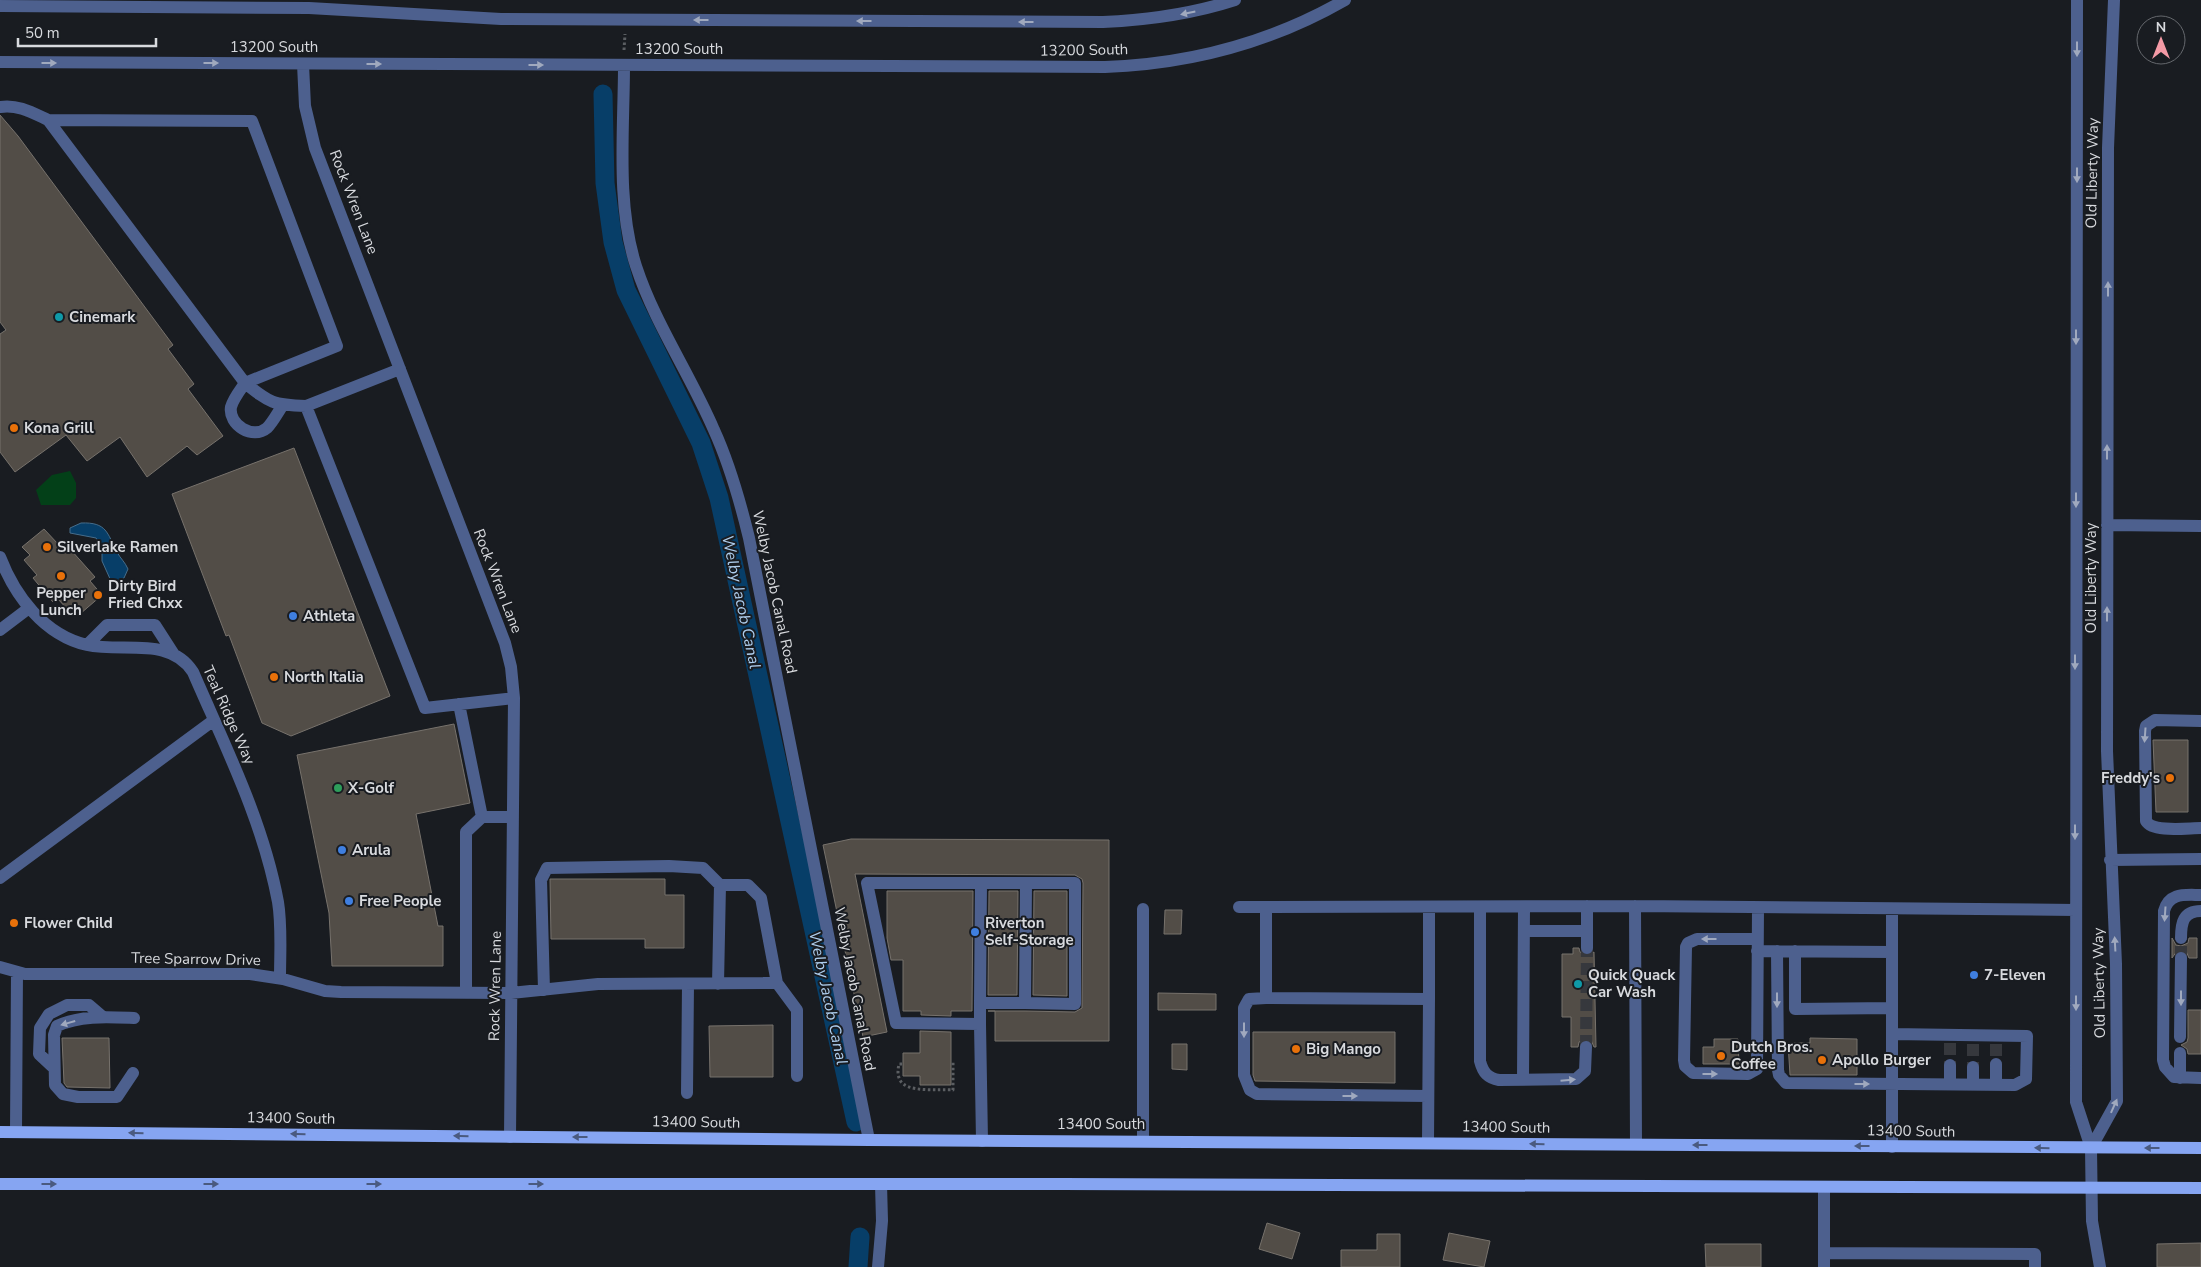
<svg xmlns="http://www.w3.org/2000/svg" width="2201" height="1267" viewBox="0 0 2201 1267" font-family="'Nunito Sans',sans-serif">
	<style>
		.green { fill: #034018 }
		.water { fill: #073e68; stroke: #466d8b }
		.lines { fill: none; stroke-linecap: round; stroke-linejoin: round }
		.canal { stroke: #073e68; stroke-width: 19 }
		.building { fill: #524d47; stroke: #77726c }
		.minor-tunnel { stroke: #36383d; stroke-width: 12; stroke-dasharray: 12 6; stroke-linecap: butt }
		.path { stroke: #5b5e62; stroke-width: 3; stroke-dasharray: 2.5 2.5; stroke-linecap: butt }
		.minor { stroke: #4d608e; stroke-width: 12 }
		.major { stroke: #86a5f2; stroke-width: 12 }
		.oneway { fill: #a0a9be }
		.oneway2 { fill: #4a5a7f }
		.culture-dot { fill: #0f9aa8; stroke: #191c21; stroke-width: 2 }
		.food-dot { fill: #e8710a; stroke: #191c21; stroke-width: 2 }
		.shop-dot { fill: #3f7fe0; stroke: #191c21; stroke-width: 2 }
		.leisure-dot { fill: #2e9e5b; stroke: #191c21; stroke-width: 2 }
		.labels { text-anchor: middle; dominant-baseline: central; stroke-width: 4; stroke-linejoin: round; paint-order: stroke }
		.street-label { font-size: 15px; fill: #d8dade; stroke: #191c21 }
		.poi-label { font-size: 15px; font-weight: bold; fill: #d8dade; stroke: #191c21; text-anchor: start }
		.water-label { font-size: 16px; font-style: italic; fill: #aeceee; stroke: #191c21 }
	</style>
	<rect width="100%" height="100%" fill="#191c21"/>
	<!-- green -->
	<path class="green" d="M70,471L76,483V498L70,505H41L36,490L52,475Z"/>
	<!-- water -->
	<path class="water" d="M81,523C107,522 107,533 117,552C120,558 125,562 128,569L124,578L118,581H111L102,561V546L96,538L70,533V528Z"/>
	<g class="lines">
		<!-- canal -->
		<path class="canal" d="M603,94L605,183L613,242L626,290L701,443L719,498L856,1122
			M858,1267L860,1237"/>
	</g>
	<!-- building -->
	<path class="building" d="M0,115L18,136L173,345L168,349L194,384L188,389L223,436L197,455L187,446L147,477L120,437L87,461L66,435L15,472L0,452V334L6,330L0,322Z
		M294,448L390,696L291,736L262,723L229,635L226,636L172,494Z
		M44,529L58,544L63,541L95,577L90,581L102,595L80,614L74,607L69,611L57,598L53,602L33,578L37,575L24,560L30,555L22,547Z
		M454,724L470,803L416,814L438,926H443V966H332L329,913L297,755Z
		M2153,740H2188V812H2156Z
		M851,839L1109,840V1041H995V1011H988H1025L1075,1012L1082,1008L1083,883L1082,879L1075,875L855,874L887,1032L863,1037L823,845Z
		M550,879H665V895H684V948H645V939H551Z
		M887,891H973L972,1011H951V1016L921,1015V1011H903V960H891L887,938Z
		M989,891H1018L1017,995H988Z
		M1034,891H1067V996L1033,995Z
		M1165,910H1182L1181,934H1164Z
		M2172,938L2176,945L2181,946L2188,943L2189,938H2197V958H2189L2186,951L2181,950L2177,951L2172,958Z
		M1573,948H1579L1580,952L1587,956L1594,952L1596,1047H1594L1591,1040L1586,1039L1579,1042L1578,1047H1571V1017H1562V954H1573Z
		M1158,993L1216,994V1010H1158Z
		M2188,1010H2201V1054H2188L2187,1049L2181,1045L2187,1042L2188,1038Z
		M773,1025V1077H710L709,1026Z
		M920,1031L951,1032V1085H920V1076H903V1053H920Z
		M1253,1032H1395V1083L1255,1081L1253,1075Z
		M62,1038H109L110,1088L67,1087L64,1083Z
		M1810,1038L1857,1039V1075H1790L1788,1043H1810Z
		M1714,1039H1738L1739,1064H1703V1047H1714Z
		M1172,1044H1187V1070L1172,1069Z
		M1267,1223L1300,1233L1292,1259L1259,1249Z
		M1449,1233L1490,1241L1484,1267L1443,1260Z
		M1377,1234H1400V1267H1341V1250H1377Z
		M2201,1243V1267H2157V1244Z
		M1705,1244H1761V1267H1706Z"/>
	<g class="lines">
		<!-- minor-tunnel -->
		<path class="minor-tunnel" d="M2181,958V938
			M1950,1043V1065
			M1973,1044V1067
			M1996,1044V1064
			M1586,1047L1587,948"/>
		<!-- path -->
		<path class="path" d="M624,50L625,34
			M902,1064H899C898,1069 897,1075 900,1080C906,1093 940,1089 953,1090V1061"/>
		<!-- minor -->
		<path class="minor" d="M2077,0L2076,1102L2091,1148L2092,1221L2100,1267
			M0,6L309,8L501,19L1103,22C1148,20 1192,14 1235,0
			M0,62L1105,67C1191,64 1270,43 1345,0
			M303,64L305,106L315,148L505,643L511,667L514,698L510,1137
			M624,65C624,129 616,205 636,266C655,324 690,374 714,430C730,465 740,501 749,538L869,1140
			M0,107C18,104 33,113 48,120L252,121L337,346L245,383L48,120
			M283,405C278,412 273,422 267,428C253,440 228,425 231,407C233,399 241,389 245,383C270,403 273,405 306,406L425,708L514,698
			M306,406L400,369
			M2107,525L2201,526
			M0,557C15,596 44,635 87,645C123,653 170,636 193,672C225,746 263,821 278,902C282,926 280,953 280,978
			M0,630L29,608
			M87,645L107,625H155L173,653
			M459,704L482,817H513
			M2201,721L2155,720L2146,726L2145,731L2146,821C2153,833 2187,828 2201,828
			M2110,860L2201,859
			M0,878L214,720
			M981,883L980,1003H1025
			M2201,895C2185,895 2169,892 2164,911L2163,1060L2165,1067L2174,1077L2201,1078
			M1635,906L1636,1144
			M1239,907L1635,906L2076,910
			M1266,907V998L1429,999V907
			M1480,907V1061C1483,1073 1488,1078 1499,1080L1576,1079L1585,1071L1586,1047
			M1524,931H1587
			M2181,938C2181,923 2183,911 2201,911
			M1757,939H1697L1688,943L1686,947L1684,1060L1685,1066L1693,1073L1748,1074L1757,1069L1758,908
			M1587,948V906
			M1757,951L1892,952V909
			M1777,951L1778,1070L1779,1075L1786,1083L2015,1085L2026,1079L2027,1036L1892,1034
			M1795,951V1009L1892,1008
			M1892,952V1147
			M0,967L25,974H250L283,979L325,991L341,992L511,993L598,984L777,983L797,1010V1076
			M718,984L720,885H748L761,898L777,983
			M544,990L541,880L547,868L669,866L703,868L720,885
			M466,993V832L482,817
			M1266,998L1249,999L1244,1008V1075L1250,1090L1257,1094L1428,1096
			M980,1003V1024L896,1023L867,883C936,883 1006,883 1075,883V1004L1025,1003L1026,883
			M980,1024L982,1141
			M2180,1037L2181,958
			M1996,1064V1085
			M54,1068L39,1054L40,1028L49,1014L67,1005H89L103,1017
			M133,1073L117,1097H78L63,1094L55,1085L54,1035L57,1026C80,1015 109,1017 134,1018
			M2180,1078V1053
			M1523,1080L1524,907
			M1950,1084V1065
			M1973,1084V1067
			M687,1093L688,984
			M16,1132L17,972
			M1143,1141V909
			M1428,1143L1429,999
			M2091,1148L2117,1101L2116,964L2107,751L2108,148L2114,0
			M1824,1187V1267
			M1824,1253L2035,1254V1267
			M878,1267L882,1221L881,1184"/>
		<!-- major -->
		<path class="major" d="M0,1132L869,1140L2201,1148
			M0,1184H1062L2201,1188"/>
	</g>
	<!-- one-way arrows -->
	<defs><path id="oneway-solid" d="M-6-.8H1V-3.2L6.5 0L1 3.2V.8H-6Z" transform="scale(1.25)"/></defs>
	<g class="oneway">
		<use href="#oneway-solid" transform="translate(1188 13) rotate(168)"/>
		<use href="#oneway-solid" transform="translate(701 20) rotate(-180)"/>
		<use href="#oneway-solid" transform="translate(864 21) rotate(-180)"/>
		<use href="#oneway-solid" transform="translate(1026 22) rotate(-180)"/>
		<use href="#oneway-solid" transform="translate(2077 49) rotate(90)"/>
		<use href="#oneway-solid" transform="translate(49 63)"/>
		<use href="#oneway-solid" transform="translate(211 63)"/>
		<use href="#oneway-solid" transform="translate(374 64)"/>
		<use href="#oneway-solid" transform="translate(536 65)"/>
		<use href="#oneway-solid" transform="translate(2077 175) rotate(90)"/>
		<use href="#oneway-solid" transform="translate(2108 289) rotate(-90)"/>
		<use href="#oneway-solid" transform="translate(2076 337) rotate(90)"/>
		<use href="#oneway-solid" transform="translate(2107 452) rotate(-90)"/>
		<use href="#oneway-solid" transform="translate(2076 500) rotate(90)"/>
		<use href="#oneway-solid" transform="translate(2107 614) rotate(-90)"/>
		<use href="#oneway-solid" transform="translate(2075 662) rotate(90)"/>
		<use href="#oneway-solid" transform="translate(2145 735) rotate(94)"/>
		<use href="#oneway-solid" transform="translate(2075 832) rotate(90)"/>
		<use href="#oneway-solid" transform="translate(2165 914) rotate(94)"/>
		<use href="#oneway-solid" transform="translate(1709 939) rotate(180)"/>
		<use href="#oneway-solid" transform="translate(2115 944) rotate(-93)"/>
		<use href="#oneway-solid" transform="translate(2181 998) rotate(90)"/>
		<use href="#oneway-solid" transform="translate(1777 1000) rotate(90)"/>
		<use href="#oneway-solid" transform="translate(2076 1003) rotate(90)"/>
		<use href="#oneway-solid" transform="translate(68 1023) rotate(164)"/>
		<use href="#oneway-solid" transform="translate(1244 1030) rotate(90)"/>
		<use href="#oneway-solid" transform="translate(1710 1074)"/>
		<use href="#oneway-solid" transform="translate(1568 1080) rotate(-5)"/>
		<use href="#oneway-solid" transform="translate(1862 1084)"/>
		<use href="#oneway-solid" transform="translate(1350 1096)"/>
		<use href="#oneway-solid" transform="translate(2114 1106) rotate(-66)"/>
	</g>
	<g class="oneway2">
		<use href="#oneway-solid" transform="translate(136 1133) rotate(-179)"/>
		<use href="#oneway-solid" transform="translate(298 1134) rotate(-179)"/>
		<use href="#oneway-solid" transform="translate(461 1136) rotate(-179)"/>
		<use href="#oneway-solid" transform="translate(580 1137) rotate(-180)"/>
		<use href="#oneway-solid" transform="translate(1537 1144) rotate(-179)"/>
		<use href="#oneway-solid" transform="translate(1700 1145) rotate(-180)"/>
		<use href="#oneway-solid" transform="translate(1862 1146) rotate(-180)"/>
		<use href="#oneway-solid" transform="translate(2042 1148) rotate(-179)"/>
		<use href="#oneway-solid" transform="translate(2152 1148) rotate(180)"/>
		<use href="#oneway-solid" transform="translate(49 1184)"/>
		<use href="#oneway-solid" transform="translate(211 1184)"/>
		<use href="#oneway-solid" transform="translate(374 1184)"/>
		<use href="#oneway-solid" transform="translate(536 1184)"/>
	</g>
	<!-- markers -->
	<g class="culture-dot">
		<circle cx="59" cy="317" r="5"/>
		<circle cx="1578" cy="984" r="5"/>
	</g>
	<g class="food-dot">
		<circle cx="14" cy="428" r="5"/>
		<circle cx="47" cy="547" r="5"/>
		<circle cx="61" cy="576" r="5"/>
		<circle cx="98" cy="595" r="5"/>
		<circle cx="274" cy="677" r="5"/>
		<circle cx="2170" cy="778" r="5"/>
		<circle cx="14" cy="923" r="5"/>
		<circle cx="1296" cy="1049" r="5"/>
		<circle cx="1721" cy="1056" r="5"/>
		<circle cx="1822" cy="1060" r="5"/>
	</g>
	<g class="shop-dot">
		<circle cx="293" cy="616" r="5"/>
		<circle cx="342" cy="850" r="5"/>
		<circle cx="349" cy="901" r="5"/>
		<circle cx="975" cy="932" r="5"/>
		<circle cx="1974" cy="975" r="5"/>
	</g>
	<circle class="leisure-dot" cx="338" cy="788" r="5"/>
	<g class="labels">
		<!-- street labels -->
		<g class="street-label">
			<text x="274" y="47">13200 South</text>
			<text x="679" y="49">13200 South</text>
			<text transform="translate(1084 50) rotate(-1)">13200 South</text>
			<text transform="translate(2092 173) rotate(-89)">Old Liberty Way</text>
			<text transform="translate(354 202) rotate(69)">Rock Wren Lane</text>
			<text transform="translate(2091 578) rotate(-90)">Old Liberty Way</text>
			<text transform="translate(498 581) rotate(69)">Rock Wren Lane</text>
			<text transform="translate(775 592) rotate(78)">Welby Jacob Canal Road</text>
			<text transform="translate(229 715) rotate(66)">Teal Ridge Way</text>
			<text transform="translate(196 959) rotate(1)">Tree Sparrow Drive</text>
			<text transform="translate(2099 983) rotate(-91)">Old Liberty Way</text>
			<text transform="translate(495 986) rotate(-89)">Rock Wren Lane</text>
			<text transform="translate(855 989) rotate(79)">Welby Jacob Canal Road</text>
			<text transform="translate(291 1118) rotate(1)">13400 South</text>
			<text transform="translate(696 1122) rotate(1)">13400 South</text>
			<text x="1101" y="1124">13400 South</text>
			<text transform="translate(1506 1127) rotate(1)">13400 South</text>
			<text transform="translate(1911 1131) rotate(1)">13400 South</text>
		</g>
		<!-- poi labels -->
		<g class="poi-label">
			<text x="69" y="317">Cinemark</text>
			<text x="24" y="428">Kona Grill</text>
			<text x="57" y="547">Silverlake Ramen</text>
			<text x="108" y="586">Dirty Bird<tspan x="108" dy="17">Fried Chxx</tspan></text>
			<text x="61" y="593" text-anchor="middle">Pepper<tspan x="61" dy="17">Lunch</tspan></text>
			<text x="303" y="616">Athleta</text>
			<text x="284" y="677">North Italia</text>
			<text x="2160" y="778" text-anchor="end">Freddy's</text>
			<text x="348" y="788">X-Golf</text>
			<text x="352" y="850">Arula</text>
			<text x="359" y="901">Free People</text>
			<text x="24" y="923">Flower Child</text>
			<text x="985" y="923">Riverton<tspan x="985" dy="17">Self-Storage</tspan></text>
			<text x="1588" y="975">Quick Quack<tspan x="1588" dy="17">Car Wash</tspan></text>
			<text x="1984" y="975">7-Eleven</text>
			<text x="1731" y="1047">Dutch Bros.<tspan x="1731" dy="17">Coffee</tspan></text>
			<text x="1306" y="1049">Big Mango</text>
			<text x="1832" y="1060">Apollo Burger</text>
		</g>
		<!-- water labels -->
		<g class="water-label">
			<text transform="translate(741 602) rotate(78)">Welby Jacob Canal</text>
			<text transform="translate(828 998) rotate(78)">Welby Jacob Canal</text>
		</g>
	</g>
	<!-- north arrow -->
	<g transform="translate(2161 40)"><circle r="24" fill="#191c21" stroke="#65686d"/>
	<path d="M0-4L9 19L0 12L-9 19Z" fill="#f49aa6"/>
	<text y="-8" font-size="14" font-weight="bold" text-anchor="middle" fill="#d8dade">N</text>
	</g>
	<!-- scale -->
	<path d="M18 38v8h138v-8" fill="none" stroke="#d8dade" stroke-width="2.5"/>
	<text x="25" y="38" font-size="15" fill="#d8dade" stroke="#191c21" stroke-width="4" paint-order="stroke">50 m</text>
</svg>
